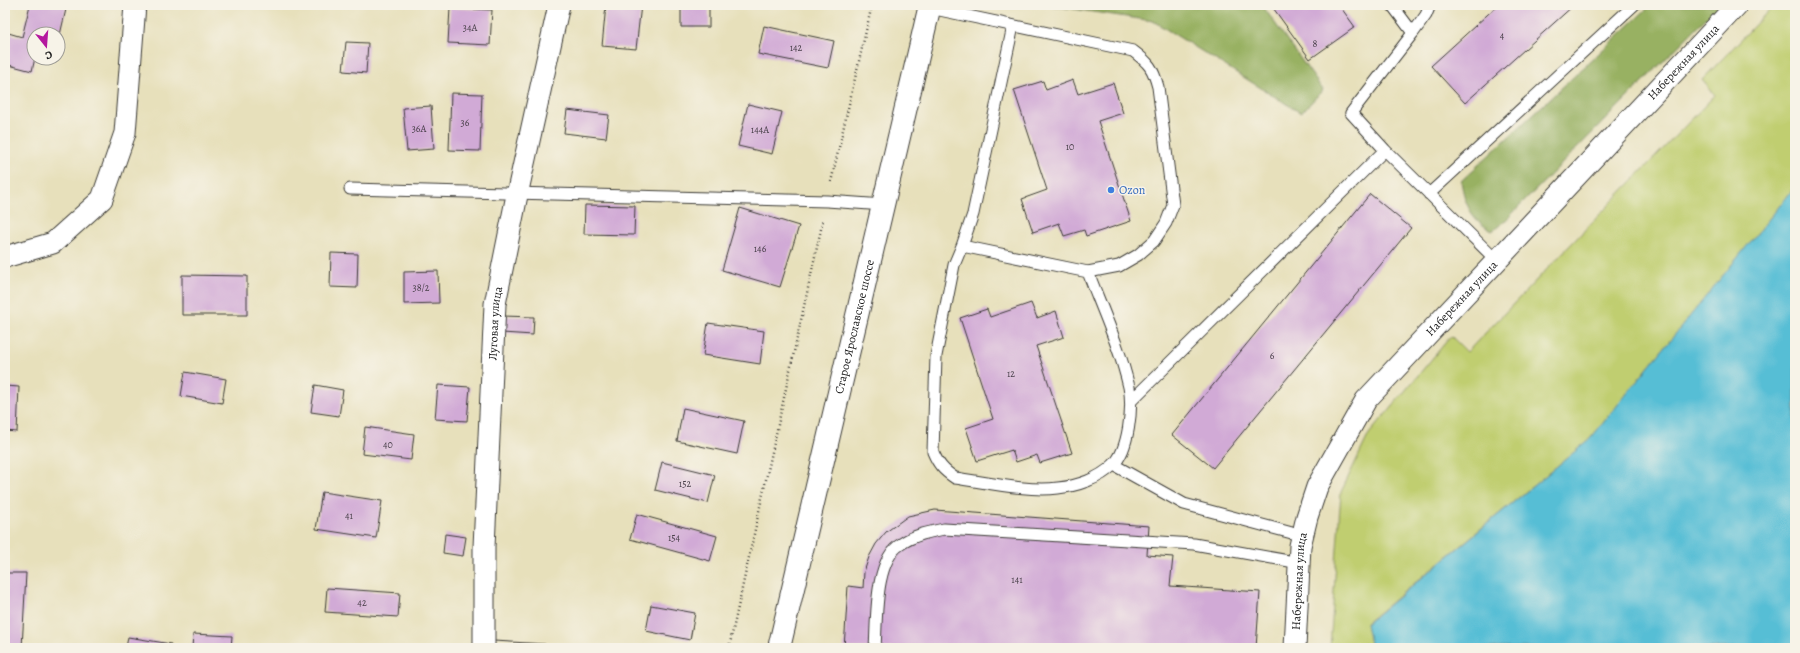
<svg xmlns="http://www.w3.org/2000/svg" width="1800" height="653" viewBox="0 0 1800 653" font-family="Alegreya,serif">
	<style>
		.green { fill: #c0ce70; stroke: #6e7546 }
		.forest { fill: #98b162; stroke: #5a663f }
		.water { fill: #57bed5; stroke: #3a6d78 }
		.building { fill: #d1aad6 }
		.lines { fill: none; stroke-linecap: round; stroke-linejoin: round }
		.service-casing { stroke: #3a3934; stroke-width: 13 }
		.minor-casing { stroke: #3a3934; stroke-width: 23 }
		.secondary-casing { stroke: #3a3934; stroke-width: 24 }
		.path { stroke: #3a3934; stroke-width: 2.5; stroke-dasharray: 1 3; stroke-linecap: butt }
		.service { stroke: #fff; stroke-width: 11 }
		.minor { stroke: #fff; stroke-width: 21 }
		.secondary { stroke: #fff; stroke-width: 22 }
		.shop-dot { fill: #3f7fe0; stroke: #f7f3e8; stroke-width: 1.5 }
		.labels { text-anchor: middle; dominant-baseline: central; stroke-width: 3; stroke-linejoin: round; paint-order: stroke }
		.number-label { font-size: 10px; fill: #49404a }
		.street-label { font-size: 12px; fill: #1c1c1c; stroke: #f7f3e8 }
		.shop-label { font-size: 12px; fill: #366cbe; stroke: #f7f3e8; text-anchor: start }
	</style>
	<rect width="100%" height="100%" fill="#f7f3e8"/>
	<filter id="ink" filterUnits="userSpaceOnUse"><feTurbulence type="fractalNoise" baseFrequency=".025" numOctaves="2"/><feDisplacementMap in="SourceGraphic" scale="8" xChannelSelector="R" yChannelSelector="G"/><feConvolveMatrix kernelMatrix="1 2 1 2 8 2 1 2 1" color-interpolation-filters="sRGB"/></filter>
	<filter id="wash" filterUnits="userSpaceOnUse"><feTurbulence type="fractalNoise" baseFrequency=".012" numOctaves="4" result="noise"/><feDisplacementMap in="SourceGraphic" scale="16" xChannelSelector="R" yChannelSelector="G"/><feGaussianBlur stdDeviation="0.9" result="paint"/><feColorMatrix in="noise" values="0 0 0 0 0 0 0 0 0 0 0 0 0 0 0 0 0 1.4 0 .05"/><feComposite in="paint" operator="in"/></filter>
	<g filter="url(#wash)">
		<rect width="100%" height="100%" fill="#e7e0bb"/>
		<!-- green -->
		<path class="green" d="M1774,5H1795V187L1590,439L1366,623L1371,648H1330L1341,492L1369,434L1451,336L1467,352L1715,95L1702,80Z"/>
		<!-- forest -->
		<path class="forest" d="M1047,5H1262L1323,90L1301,113L1153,21Z
			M1651,5H1719L1503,223L1492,231C1471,219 1465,205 1461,181Z"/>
		<!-- water -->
		<path class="water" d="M1795,187V648H1371L1366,624L1590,439Z"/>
		<g id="blocks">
			<!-- building -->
			<path class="building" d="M30,5H67L59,39L58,34H34L35,58L32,71L5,64V32L22,37Z
				M606,5H641L636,49L602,46Z
				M681,5H709V27H681Z
				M1271,5H1339L1355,27L1310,59Z
				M1498,5H1574L1465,103L1431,66Z
				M450,8L492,10L490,45L448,43Z
				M764,26L834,41L828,68L758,54Z
				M346,42L368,43L366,73L343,71Z
				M1073,80L1078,94L1113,83L1123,113L1098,121L1131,221L1086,236L1084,230L1064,236L1059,223L1033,232L1022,199L1047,190L1014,90L1043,81L1046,90Z
				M451,93L482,94L480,151L449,150Z
				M748,104L782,112L772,154L738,146Z
				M431,106L434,149L407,151L403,108Z
				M567,110L609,115L606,138L564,133Z
				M1370,194L1411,228L1213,468L1172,435Z
				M585,205L635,206L634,235L584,234Z
				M740,208L799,226L780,287L722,270Z
				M331,253L358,254L357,288L330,287Z
				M438,271L439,303L404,304V272Z
				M182,275L247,276V315H182Z
				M1031,303L1037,318L1056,311L1064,337L1036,346L1072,453L1040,463L1037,455L1016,462L1012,450L977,461L966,428L993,419L960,318L987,309L990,317Z
				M503,316L534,317L533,335L502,333Z
				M708,323L764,331L760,364L703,355Z
				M185,372L226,379L222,403L181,396Z
				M315,385L343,390L339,416L311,412Z
				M438,385L470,387L467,421L435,419Z
				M5,386L19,387L17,432L5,431Z
				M683,408L744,421L737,454L677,441Z
				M365,427L414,434L411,460L362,454Z
				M662,462L715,475L708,503L655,490Z
				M322,492L382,501L376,538L316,529Z
				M935,510L1149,526L1147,555L1173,557L1170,586L1260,592L1256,648H844L848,586L863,588L864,572L869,557L876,544L886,532L908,516Z
				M637,514L717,536L710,561L630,539Z
				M445,534L466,537L463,556L443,553Z
				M5,573H26L22,648H5Z
				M327,588L400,593L398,617L325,612Z
				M651,605L695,613L690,640L646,631Z
				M193,634L232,636L231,648H192Z
				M128,637L171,644V648H126Z
				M494,641L545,644V648H494Z
				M369,645L389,647V648H368Z"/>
		</g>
	</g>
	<g filter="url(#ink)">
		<use href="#blocks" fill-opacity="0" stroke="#3a3934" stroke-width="1"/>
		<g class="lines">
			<!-- service casing -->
			<g class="service-casing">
				<path id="service" d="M1392,5L1413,33
					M1430,5L1426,15L1413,33L1351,113L1385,150L1496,260
					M930,8L1133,51C1149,63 1153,68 1158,87L1173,205L1166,223L1154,241L1138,255L1119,266L1088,272L962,246L973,214L1013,26
					M350,189L827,201L884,205
					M1429,194L1634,5
					M962,246L954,265L936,356L933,452C938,464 943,470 955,478C985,482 1028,492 1058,488C1077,486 1099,479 1113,465C1129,450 1133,407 1129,387C1120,348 1102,309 1088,272
					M1131,401L1385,150
					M1114,465L1184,504L1303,536
					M875,648C877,620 874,560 901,544C914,535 929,532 944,529L1194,544L1300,563"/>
			</g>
			<!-- minor casing -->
			<g class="minor-casing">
				<g id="minor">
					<path d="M5,257L53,243L102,199L125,133L135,5"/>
					<path id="s1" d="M484,648V547L495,304L517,195L559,5"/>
					<path id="s2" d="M1295,648L1300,546L1307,517L1317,487L1366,400L1737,5"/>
				</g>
			</g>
			<!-- secondary casing -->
			<g class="secondary-casing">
				<g id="secondary">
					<path id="s3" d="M779,648L930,5"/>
				</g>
			</g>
			<!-- path -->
			<path class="path" d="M831,182L872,5
				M729,648L823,220"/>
			<!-- service -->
			<use href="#service" class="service"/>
			<!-- minor -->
			<use href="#minor" class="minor"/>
			<!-- secondary -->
			<use href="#secondary" class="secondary"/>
		</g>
	</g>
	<!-- markers -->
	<circle class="shop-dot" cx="1111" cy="190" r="4"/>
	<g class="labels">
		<!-- number labels -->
		<g class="number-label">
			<text x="470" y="27">34А</text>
			<text x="1502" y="35">4</text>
			<text x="1315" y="43">8</text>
			<text x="796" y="47">142</text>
			<text x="465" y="122">36</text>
			<text x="419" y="128">36А</text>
			<text x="760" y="129">144А</text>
			<text x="1070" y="146">10</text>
			<text x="760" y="248">146</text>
			<text x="421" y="287">38/2</text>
			<text x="1272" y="355">6</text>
			<text x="1011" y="373">12</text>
			<text x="388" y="444">40</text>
			<text x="685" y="483">152</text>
			<text x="349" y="515">41</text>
			<text x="674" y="537">154</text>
			<text x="1017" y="579">141</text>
			<text x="362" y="602">42</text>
		</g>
		<!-- street labels -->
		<g class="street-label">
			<text stroke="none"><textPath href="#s2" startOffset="727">Набережная улица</textPath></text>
			<text stroke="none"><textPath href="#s2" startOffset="403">Набережная улица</textPath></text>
			<text stroke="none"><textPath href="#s1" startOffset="325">Луговая улица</textPath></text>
			<text stroke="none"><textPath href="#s3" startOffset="330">Старое Ярославское шоссе</textPath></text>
			<text stroke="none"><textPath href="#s2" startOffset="67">Набережная улица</textPath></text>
		</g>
		<!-- shop labels -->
		<g class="shop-label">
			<text x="1119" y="190">Ozon</text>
		</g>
	</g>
	<!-- margin -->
	<rect width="1800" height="653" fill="none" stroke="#f7f3e8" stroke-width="20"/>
	<!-- north arrow -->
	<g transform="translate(46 46) rotate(163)"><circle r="19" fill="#f7f3e8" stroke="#9f9d96"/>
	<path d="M0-3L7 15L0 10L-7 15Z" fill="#b5179e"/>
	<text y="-6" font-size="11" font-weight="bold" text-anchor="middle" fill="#1c1c1c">С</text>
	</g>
</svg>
